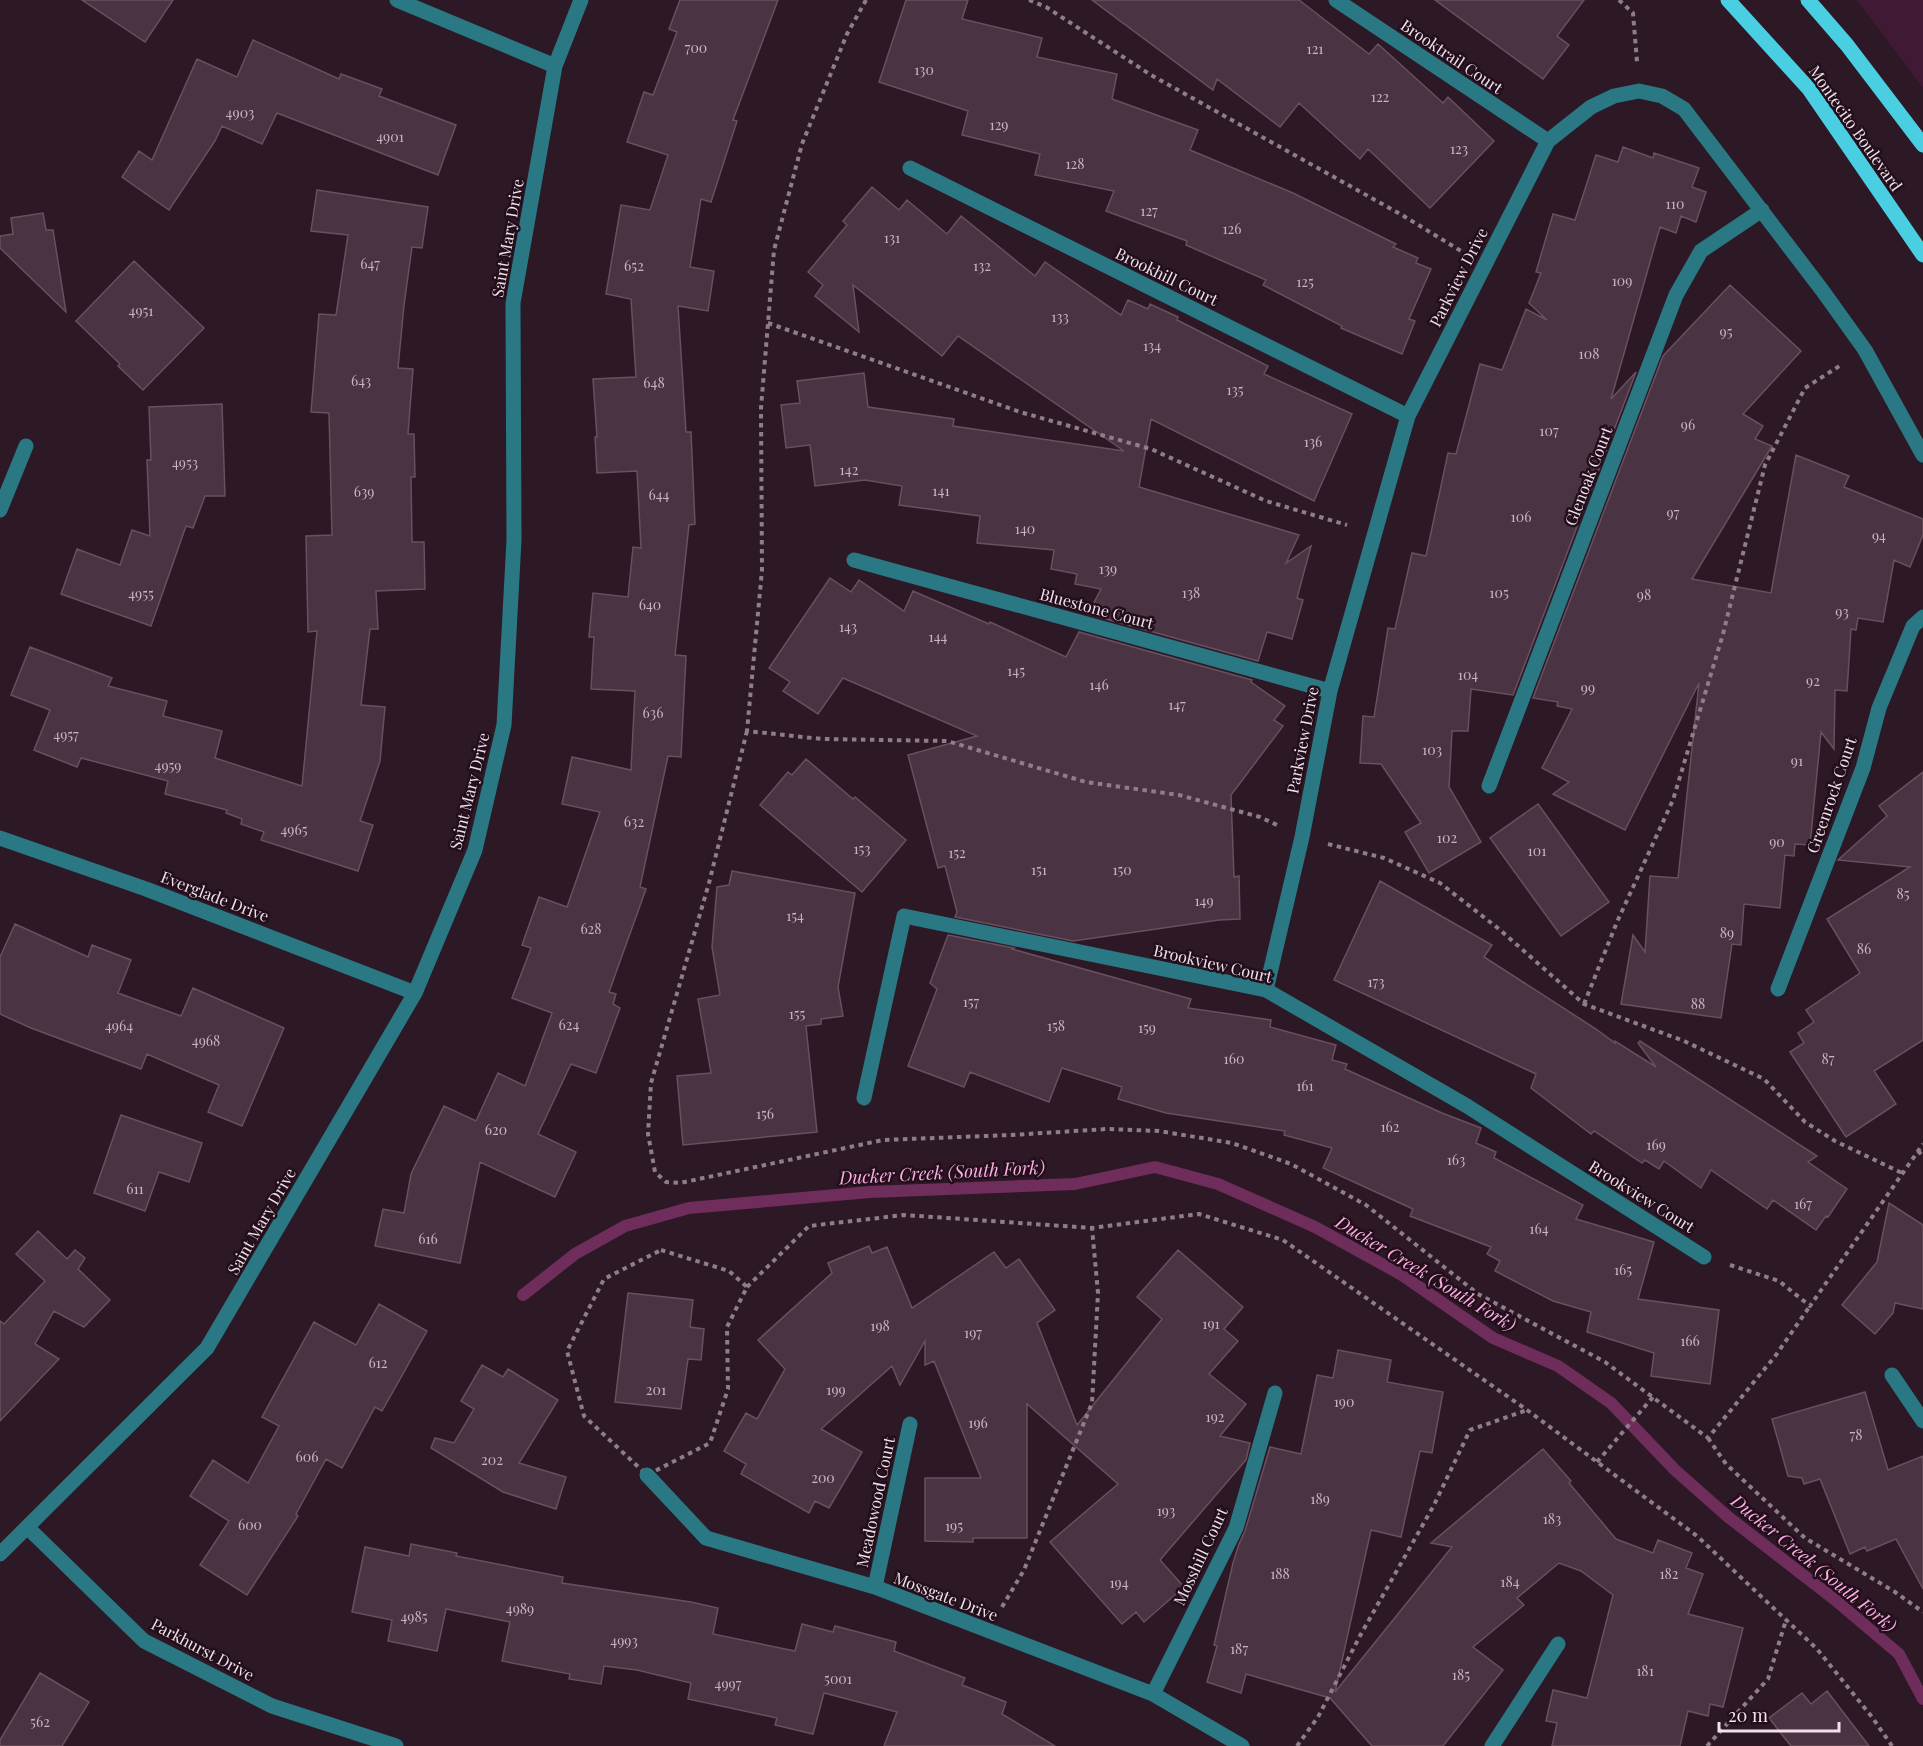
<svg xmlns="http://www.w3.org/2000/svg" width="1923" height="1746" viewBox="0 0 1923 1746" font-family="'Playfair Display',serif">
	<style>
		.green { fill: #401a34 }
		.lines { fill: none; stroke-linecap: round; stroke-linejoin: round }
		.stream { stroke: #6e2d5b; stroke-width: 12 }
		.building { fill: #4a3342; stroke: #69505f; stroke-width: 1.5 }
		.path { stroke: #8f7e89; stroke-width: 4; stroke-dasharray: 4.5 4.5; stroke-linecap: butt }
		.minor { stroke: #2a7884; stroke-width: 15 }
		.major { stroke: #4acee1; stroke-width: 15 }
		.labels { text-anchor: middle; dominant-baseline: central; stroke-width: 5; stroke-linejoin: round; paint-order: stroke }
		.number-label { font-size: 14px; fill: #c6b6c0 }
		.street-label { font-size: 16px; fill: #f0e1ea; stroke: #230f1c }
		.water-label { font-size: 18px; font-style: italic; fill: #fcaee1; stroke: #230f1c }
	</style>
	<rect width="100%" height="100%" fill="#2d1826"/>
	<!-- green -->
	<path class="green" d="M1856,0H1923V88L1863,8Z"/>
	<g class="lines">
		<!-- stream -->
		<path class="stream" d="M523,1295L575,1254L625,1226L689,1208L870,1192L1075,1184L1155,1167L1218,1184L1315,1227L1402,1275L1493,1338L1558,1366L1611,1403L1675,1470L1727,1516L1834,1599L1899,1654L1923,1699"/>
	</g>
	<!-- building -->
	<path class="building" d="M82,0H173L145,42Z
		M680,0H778L733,120L737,121L711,202L701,199L690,267L714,271L708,311L678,306L686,432H691L695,524L689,525L675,655L686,656L681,757L668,756L640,887L646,889L609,992L616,994L613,1004L620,1008L596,1073L571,1064L538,1134L576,1152L555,1197L480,1162L460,1263L375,1246L383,1209L404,1213L411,1174L444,1106L476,1121L498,1073L525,1086L552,1013L512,998L531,948L522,945L539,897L567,907L600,812L562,804L572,757L631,770L635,691L591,689L594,637H589L593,593L628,597L633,547L641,548L637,471L597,473L595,437H597L593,379L636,377L631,299L606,294L621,205L650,210L668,155L627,142L644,92L653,95L677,32L669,29Z
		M906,0H968L962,19L1042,38L1037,57L1117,74L1112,99L1198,130L1190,150L1293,193L1396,244L1393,247L1418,258L1416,263L1431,269L1409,319L1415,321L1402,354L1341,328L1342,326L1263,285L1266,280L1186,245L1187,241L1106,211L1114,191L1035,175L1040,154L962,135L968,111L879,82Z
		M1092,0H1299L1369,54L1378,44L1443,103L1448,97L1494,141L1430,208L1368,149L1360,159L1299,103L1280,127L1217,79L1213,90Z
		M1435,0H1584L1557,36L1569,45L1543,79Z
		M253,40L339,79L341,74L382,89L379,96L456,125L438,175L277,113L262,144L222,126L215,141L169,210L122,177L139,151L152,160L197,59L237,77Z
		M1623,147L1653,158L1654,153L1699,168L1692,187L1706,192L1696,222L1681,216L1676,233L1660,227L1611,399L1636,372L1513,695L1471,689L1468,731H1452L1449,787L1481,842L1429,873L1405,832L1421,823L1381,764L1360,763L1363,716L1374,717L1388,628L1395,629L1412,553L1426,556L1448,453L1456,454L1480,364L1502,370L1526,309L1547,320L1529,303L1541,273L1536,272L1553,214L1575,220L1596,155L1618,162Z
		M872,187L899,210L907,200L947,234L961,216L1035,276L1045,262L1121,315L1128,300L1148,309L1150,304L1178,317L1177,320L1268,366L1264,374L1352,414L1314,501L1151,419L1139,487L1299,535L1286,563L1311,546L1297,598L1303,600L1292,639L1267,632L1258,661L1088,614L1101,589L1075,584L1077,574L1051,569L1054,550L977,543L980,516L899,505L902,486L865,480L815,486L810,445L786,448L781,405L800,403L797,381L864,373L868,407L954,419L953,426L1124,451L958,336L942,356L853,285L859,332L815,296L823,285L808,272L847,225L843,221Z
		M317,190L428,207L422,248L412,247L404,305L398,368L413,369L408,434H414L415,477H411L412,542H424L425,589L376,591L378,629H370L361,705L385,707L380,761L360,821L373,825L358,871L261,840L264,832L241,824L242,819L226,813L227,810L165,794L168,781L81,758L77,767L34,750L50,710L11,695L30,647L112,678L108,686L167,701L163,716L222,731L215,758L302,786L317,631L308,632L306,536L332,535L329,413L311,412L319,314L336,315L348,235L311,231Z
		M43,213L46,230H53L66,312L0,248V236L13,234L11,218Z
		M134,261L204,328L143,390L118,366L120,364L76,321Z
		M1730,285L1801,351L1743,414L1763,426L1755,439L1772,446L1692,579L1771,593L1796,455L1849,476L1844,487L1923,519V535L1910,567L1894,560L1883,622L1858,618L1856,630L1851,629L1847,691L1835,690L1834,749L1821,732L1810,845L1795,844L1794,856L1785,855L1780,908L1744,904L1741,945L1732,944L1721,1018L1621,1004L1633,935L1645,952L1650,876L1678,878L1699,683L1625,830L1553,794L1569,782L1542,768L1572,709L1557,706L1558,702L1533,698L1663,356Z
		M222,404L225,496H205L193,528L186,526L151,626L61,594L77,549L120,565L132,530L150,536L147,460H151L149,407Z
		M830,578L851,592L859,580L904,611L913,591L989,624L990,622L1066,657L1079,632L1252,680L1251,682L1285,706L1274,720L1283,726L1231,795L1234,877L1239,876L1240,919L1219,920L1073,941L955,917L957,912L945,866L938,868L908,755L977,736L843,678L818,714L783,691L790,682L769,668Z
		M806,759L853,799L855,797L906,840L862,892L760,805L788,772L792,775Z
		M1923,772V1040L1874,1071L1896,1104L1846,1137L1790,1052L1804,1043L1798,1033L1814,1022L1806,1010L1860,973L1827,919L1910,867L1838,860L1887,816L1879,806Z
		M1538,804L1609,902L1561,936L1490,838Z
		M732,871L855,893L838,987L843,1016L821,1019V1024L806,1026L817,1132L683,1145L677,1076L711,1073L698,999L720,995L712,947L717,887L729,885Z
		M1380,881L1492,945L1484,957L1596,1029L1615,1043V1041L1656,1067L1638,1043L1640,1041L1817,1156L1808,1162L1847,1189L1828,1217L1826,1216L1816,1230L1773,1200L1767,1209L1711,1170L1701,1188L1664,1161L1659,1169L1645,1160L1642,1163L1594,1131L1591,1134L1531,1088L1536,1074L1334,980Z
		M15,924L88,957L92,945L131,960L118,993L181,1016L193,988L284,1028L242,1126L208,1112L219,1085L147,1054L141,1069L31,1028L0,1014V957Z
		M948,935L1014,948L1012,949L1191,999L1188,1008L1271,1020L1270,1027L1336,1045L1332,1060L1347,1064L1345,1069L1442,1113L1481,1128L1476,1143L1496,1152L1494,1158L1583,1205L1576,1219L1654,1242L1638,1299L1719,1310L1710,1384L1651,1376L1654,1353L1587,1332L1591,1312L1553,1301L1495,1271L1500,1261L1487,1254L1491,1247L1410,1216L1413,1209L1323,1168L1332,1148L1284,1135L1285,1131L1166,1113L1118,1099L1122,1087L1062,1068L1049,1102L970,1072L964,1087L908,1066L937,989L930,983Z
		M121,1115L202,1143L189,1182L159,1172L145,1211L94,1193Z
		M1889,1203L1923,1225V1309L1895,1303L1893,1313L1875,1334L1842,1305L1877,1262Z
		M38,1231L67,1259L75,1250L85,1258L78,1269L110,1300L84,1327L54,1311L35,1344L59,1359L0,1421V1321L4,1324L45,1281L16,1254Z
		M869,1246L872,1253L887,1247L912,1308L994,1252L1006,1268L1019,1259L1055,1310L1037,1323L1077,1425L1162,1319L1137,1297L1178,1250L1243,1307L1224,1329L1238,1341L1209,1374L1246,1404L1220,1436L1250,1443L1246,1460L1160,1560L1184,1587L1144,1622L1136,1612L1122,1624L1050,1542L1118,1484L1027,1404V1538H973V1542L925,1541V1478H981L934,1361L925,1365V1341L900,1385L892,1366L821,1429L862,1452L829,1508L815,1501L809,1513L741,1474L746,1464L724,1451L746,1413L757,1419L785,1369L758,1340L832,1273L828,1263Z
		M628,1293L693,1300L690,1327L704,1329L701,1360L688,1359L681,1409L615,1402Z
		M379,1304L427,1331L382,1411L375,1407L342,1468L326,1459L296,1514L298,1516L247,1595L200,1565L229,1521L190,1496L213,1460L248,1483L279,1426L262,1417L314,1322L356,1345Z
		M1338,1350L1391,1360L1387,1382L1443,1392L1432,1453L1420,1451L1401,1537L1371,1530L1335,1692L1452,1547L1431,1543L1543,1449L1571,1481L1569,1483L1616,1539L1653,1553L1658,1540L1692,1553L1686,1568L1703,1574L1688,1614L1743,1628L1723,1707L1710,1704L1708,1716L1688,1711L1680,1746H1552L1557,1723L1546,1721L1553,1690L1587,1698L1613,1595L1581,1571L1559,1563L1517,1598L1524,1605L1473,1647L1503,1670L1443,1746H1372L1330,1698L1246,1674L1241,1693L1207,1682L1217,1646L1214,1645L1233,1563L1239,1544L1245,1531L1270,1447L1301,1454L1317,1375L1333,1378Z
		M482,1365L503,1377L508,1369L558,1400L519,1463L566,1477L556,1509L503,1492L431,1448L435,1438L454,1443L474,1409L461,1401Z
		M1865,1392L1888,1470L1923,1456V1589L1896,1539L1867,1551L1865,1547L1850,1554L1820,1479L1804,1484L1802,1478L1788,1476L1772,1419Z
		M411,1544L457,1553L456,1556L563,1577L562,1583L691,1602L718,1608L713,1634L795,1651L802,1624L833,1632L835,1626L896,1642L894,1651L965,1678L962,1685L1006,1702L1002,1714L1055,1746H884L897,1712L824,1693L813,1734L775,1725L777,1718L688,1699L691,1683L637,1670L604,1666L601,1684L569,1679L570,1674L502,1661L510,1622L446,1609L437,1651L388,1641L392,1620L352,1612L365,1547L409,1556Z
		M40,1673L89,1702L62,1746H0V1740Z
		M1827,1691L1869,1746H1791L1769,1718L1802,1693L1811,1704Z"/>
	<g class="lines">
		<!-- path -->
		<path class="path" d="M866,0L847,34L802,144L774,250L761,408L762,570L747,731L822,739L947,741L1086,782L1179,795L1260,817L1277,825
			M1029,0L1046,7L1151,75L1402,215L1461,251
			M1619,0L1633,13L1637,62
			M768,323L1020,412L1151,449L1266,501L1347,525
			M747,731L709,883L651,1083L648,1134L655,1172L666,1182L680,1183L883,1140L1011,1135L1107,1129L1159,1131L1232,1143L1291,1164L1366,1205L1478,1294L1605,1362L1708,1438L1776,1355L1810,1306
			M1328,844L1384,858L1440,883L1499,929L1584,1004L1684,1041L1764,1079L1805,1122L1835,1141L1902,1173
			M1584,1004L1617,922L1673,800L1723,634L1765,465L1805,388L1841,365
			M1918,1151L1923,1156
			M661,1250L729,1271L747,1287L727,1327L728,1389L710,1443L647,1475L584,1416L567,1351L604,1279Z
			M1730,1265L1779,1281L1810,1306L1923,1144
			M747,1287L809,1226L904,1215L1092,1228L1199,1214L1283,1240L1527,1410L1697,1536L1817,1649L1872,1717L1892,1746
			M1708,1438L1726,1464L1805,1538L1895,1592L1923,1612
			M1597,1462L1653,1397
			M1002,1607L1024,1570L1092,1403L1098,1293L1092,1228
			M1297,1746L1318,1717L1361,1634L1434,1505L1470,1430L1527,1410
			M1707,1746L1768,1679L1786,1620"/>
		<!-- minor -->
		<path class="minor" d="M397,0L555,66
			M1336,0L1548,141
			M910,168L1408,416
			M0,510L26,446
			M854,560L1330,691
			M1489,786L1676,295L1701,251L1762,210
			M0,838L146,889L415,993
			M1778,989L1863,768L1879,708L1913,626L1923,617
			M1266,990L1302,837L1330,691L1408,416L1548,141L1591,107L1614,96L1639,91L1662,96L1684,109L1822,290L1865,350L1923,455
			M864,1098L904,916L1266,990L1467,1106L1704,1257
			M1892,1375L1923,1421
			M647,1475L706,1538L875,1587L1153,1694L1242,1746
			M27,1527L144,1641L272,1706L396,1746
			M0,1554L207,1348L415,993L475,850L504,725L514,540L513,303L555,66L581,0
			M875,1587L910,1424
			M1153,1694L1236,1528L1275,1393
			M1492,1746L1558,1644"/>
		<!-- major -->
		<path class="major" d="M1728,0L1809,89L1923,255
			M1808,0L1847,45L1923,145"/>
	</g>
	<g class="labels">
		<!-- number labels -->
		<g class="number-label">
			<text x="696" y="47">700</text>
			<text x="1315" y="48">121</text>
			<text x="924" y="69">130</text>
			<text x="1380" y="96">122</text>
			<text x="240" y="112">4903</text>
			<text x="999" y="124">129</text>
			<text x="390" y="136">4901</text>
			<text x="1459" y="148">123</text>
			<text x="1075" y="163">128</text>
			<text x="1675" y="203">110</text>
			<text x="1149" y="210">127</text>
			<text x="1232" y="228">126</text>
			<text x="892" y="237">131</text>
			<text x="370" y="263">647</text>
			<text x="634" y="265">652</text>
			<text x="982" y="265">132</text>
			<text x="1622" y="280">109</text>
			<text x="1305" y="281">125</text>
			<text x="141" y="310">4951</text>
			<text x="1060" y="316">133</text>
			<text x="1726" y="331">95</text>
			<text x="1152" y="345">134</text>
			<text x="1589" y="353">108</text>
			<text x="361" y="380">643</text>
			<text x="654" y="382">648</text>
			<text x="1235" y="389">135</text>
			<text x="1688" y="424">96</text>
			<text x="1549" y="430">107</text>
			<text x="1313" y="441">136</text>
			<text x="185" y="462">4953</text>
			<text x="849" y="469">142</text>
			<text x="941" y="490">141</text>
			<text x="364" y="491">639</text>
			<text x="659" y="494">644</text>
			<text x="1673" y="512">97</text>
			<text x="1521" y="516">106</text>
			<text x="1025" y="528">140</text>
			<text x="1879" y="535">94</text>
			<text x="1108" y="568">139</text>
			<text x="1191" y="592">138</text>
			<text x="1499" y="592">105</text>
			<text x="141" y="593">4955</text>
			<text x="1644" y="594">98</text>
			<text x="650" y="604">640</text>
			<text x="1842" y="611">93</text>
			<text x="848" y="626">143</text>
			<text x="938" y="636">144</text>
			<text x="1016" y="670">145</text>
			<text x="1468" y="674">104</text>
			<text x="1813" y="680">92</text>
			<text x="1099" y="684">146</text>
			<text x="1588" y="687">99</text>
			<text x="1177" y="704">147</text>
			<text x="653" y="712">636</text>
			<text x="66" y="734">4957</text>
			<text x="1432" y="749">103</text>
			<text x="1797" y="760">91</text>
			<text x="168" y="765">4959</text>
			<text x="634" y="821">632</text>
			<text x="294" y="829">4965</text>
			<text x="1447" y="837">102</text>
			<text x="1777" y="841">90</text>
			<text x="862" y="848">153</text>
			<text x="1537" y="850">101</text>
			<text x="957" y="852">152</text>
			<text x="1039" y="869">151</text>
			<text x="1122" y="869">150</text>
			<text x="1903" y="893">85</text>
			<text x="1204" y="900">149</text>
			<text x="795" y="915">154</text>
			<text x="591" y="928">628</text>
			<text x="1727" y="932">89</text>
			<text x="1864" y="948">86</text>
			<text x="1376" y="981">173</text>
			<text x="971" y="1001">157</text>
			<text x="1698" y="1003">88</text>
			<text x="797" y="1013">155</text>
			<text x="569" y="1024">624</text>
			<text x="119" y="1025">4964</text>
			<text x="1056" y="1025">158</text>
			<text x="1147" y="1027">159</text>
			<text x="206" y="1040">4968</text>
			<text x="1234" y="1058">160</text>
			<text x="1828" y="1058">87</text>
			<text x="1305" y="1085">161</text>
			<text x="765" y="1113">156</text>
			<text x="1390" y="1126">162</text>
			<text x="496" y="1129">620</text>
			<text x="1656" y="1144">169</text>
			<text x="1456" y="1159">163</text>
			<text x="135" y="1188">611</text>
			<text x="1803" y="1203">167</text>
			<text x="1539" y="1228">164</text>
			<text x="428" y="1238">616</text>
			<text x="1623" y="1269">165</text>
			<text x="1211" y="1323">191</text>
			<text x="880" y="1325">198</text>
			<text x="973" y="1332">197</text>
			<text x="1690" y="1340">166</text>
			<text x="378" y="1362">612</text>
			<text x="656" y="1389">201</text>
			<text x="836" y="1389">199</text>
			<text x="1344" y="1401">190</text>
			<text x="1215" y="1416">192</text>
			<text x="978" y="1422">196</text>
			<text x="1856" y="1434">78</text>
			<text x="307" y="1456">606</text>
			<text x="492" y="1459">202</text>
			<text x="823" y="1477">200</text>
			<text x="1320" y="1498">189</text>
			<text x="1166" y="1510">193</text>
			<text x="1552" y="1518">183</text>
			<text x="250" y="1524">600</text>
			<text x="954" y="1525">195</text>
			<text x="1280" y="1573">188</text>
			<text x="1669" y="1573">182</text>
			<text x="1510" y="1581">184</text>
			<text x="1119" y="1582">194</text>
			<text x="520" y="1608">4989</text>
			<text x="414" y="1616">4985</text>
			<text x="624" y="1640">4993</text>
			<text x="1239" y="1648">187</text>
			<text x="1645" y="1670">181</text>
			<text x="1461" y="1674">185</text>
			<text x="838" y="1678">5001</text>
			<text x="728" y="1683">4997</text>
			<text x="40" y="1721">562</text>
		</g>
		<!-- street labels -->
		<g class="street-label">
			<text transform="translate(1452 56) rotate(34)">Brooktrail Court</text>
			<text transform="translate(1856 128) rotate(55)">Montecito Boulevard</text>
			<text transform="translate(507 238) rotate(-80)">Saint Mary Drive</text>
			<text transform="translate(1167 276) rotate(26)">Brookhill Court</text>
			<text transform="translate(1458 277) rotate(-63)">Parkview Drive</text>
			<text transform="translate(1588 476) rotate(-69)">Glenoak Court</text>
			<text transform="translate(1097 608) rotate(15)">Bluestone Court</text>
			<text transform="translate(1302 740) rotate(-79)">Parkview Drive</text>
			<text transform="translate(469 791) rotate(-76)">Saint Mary Drive</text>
			<text transform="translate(1831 795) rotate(-71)">Greenrock Court</text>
			<text transform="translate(215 896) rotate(21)">Everglade Drive</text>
			<text transform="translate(1213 963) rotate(13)">Brookview Court</text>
			<text transform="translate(1642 1196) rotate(32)">Brookview Court</text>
			<text transform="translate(261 1221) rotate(-60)">Saint Mary Drive</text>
			<text transform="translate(875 1502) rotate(-78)">Meadowood Court</text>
			<text transform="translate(1200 1556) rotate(-65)">Mosshill Court</text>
			<text transform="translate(946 1596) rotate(21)">Mossgate Drive</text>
			<text transform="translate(203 1649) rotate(28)">Parkhurst Drive</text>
		</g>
		<!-- water labels -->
		<g class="water-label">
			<text transform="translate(942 1172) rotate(-3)">Ducker Creek (South Fork)</text>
			<text transform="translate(1426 1273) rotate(31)">Ducker Creek (South Fork)</text>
			<text transform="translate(1814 1563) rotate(39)">Ducker Creek (South Fork)</text>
		</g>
	</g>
	<!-- scale -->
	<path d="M1719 1722v9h120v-9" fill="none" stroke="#f0e1ea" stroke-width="3"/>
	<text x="1728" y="1722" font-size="18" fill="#f0e1ea" stroke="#230f1c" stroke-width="4.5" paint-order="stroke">20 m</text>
</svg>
